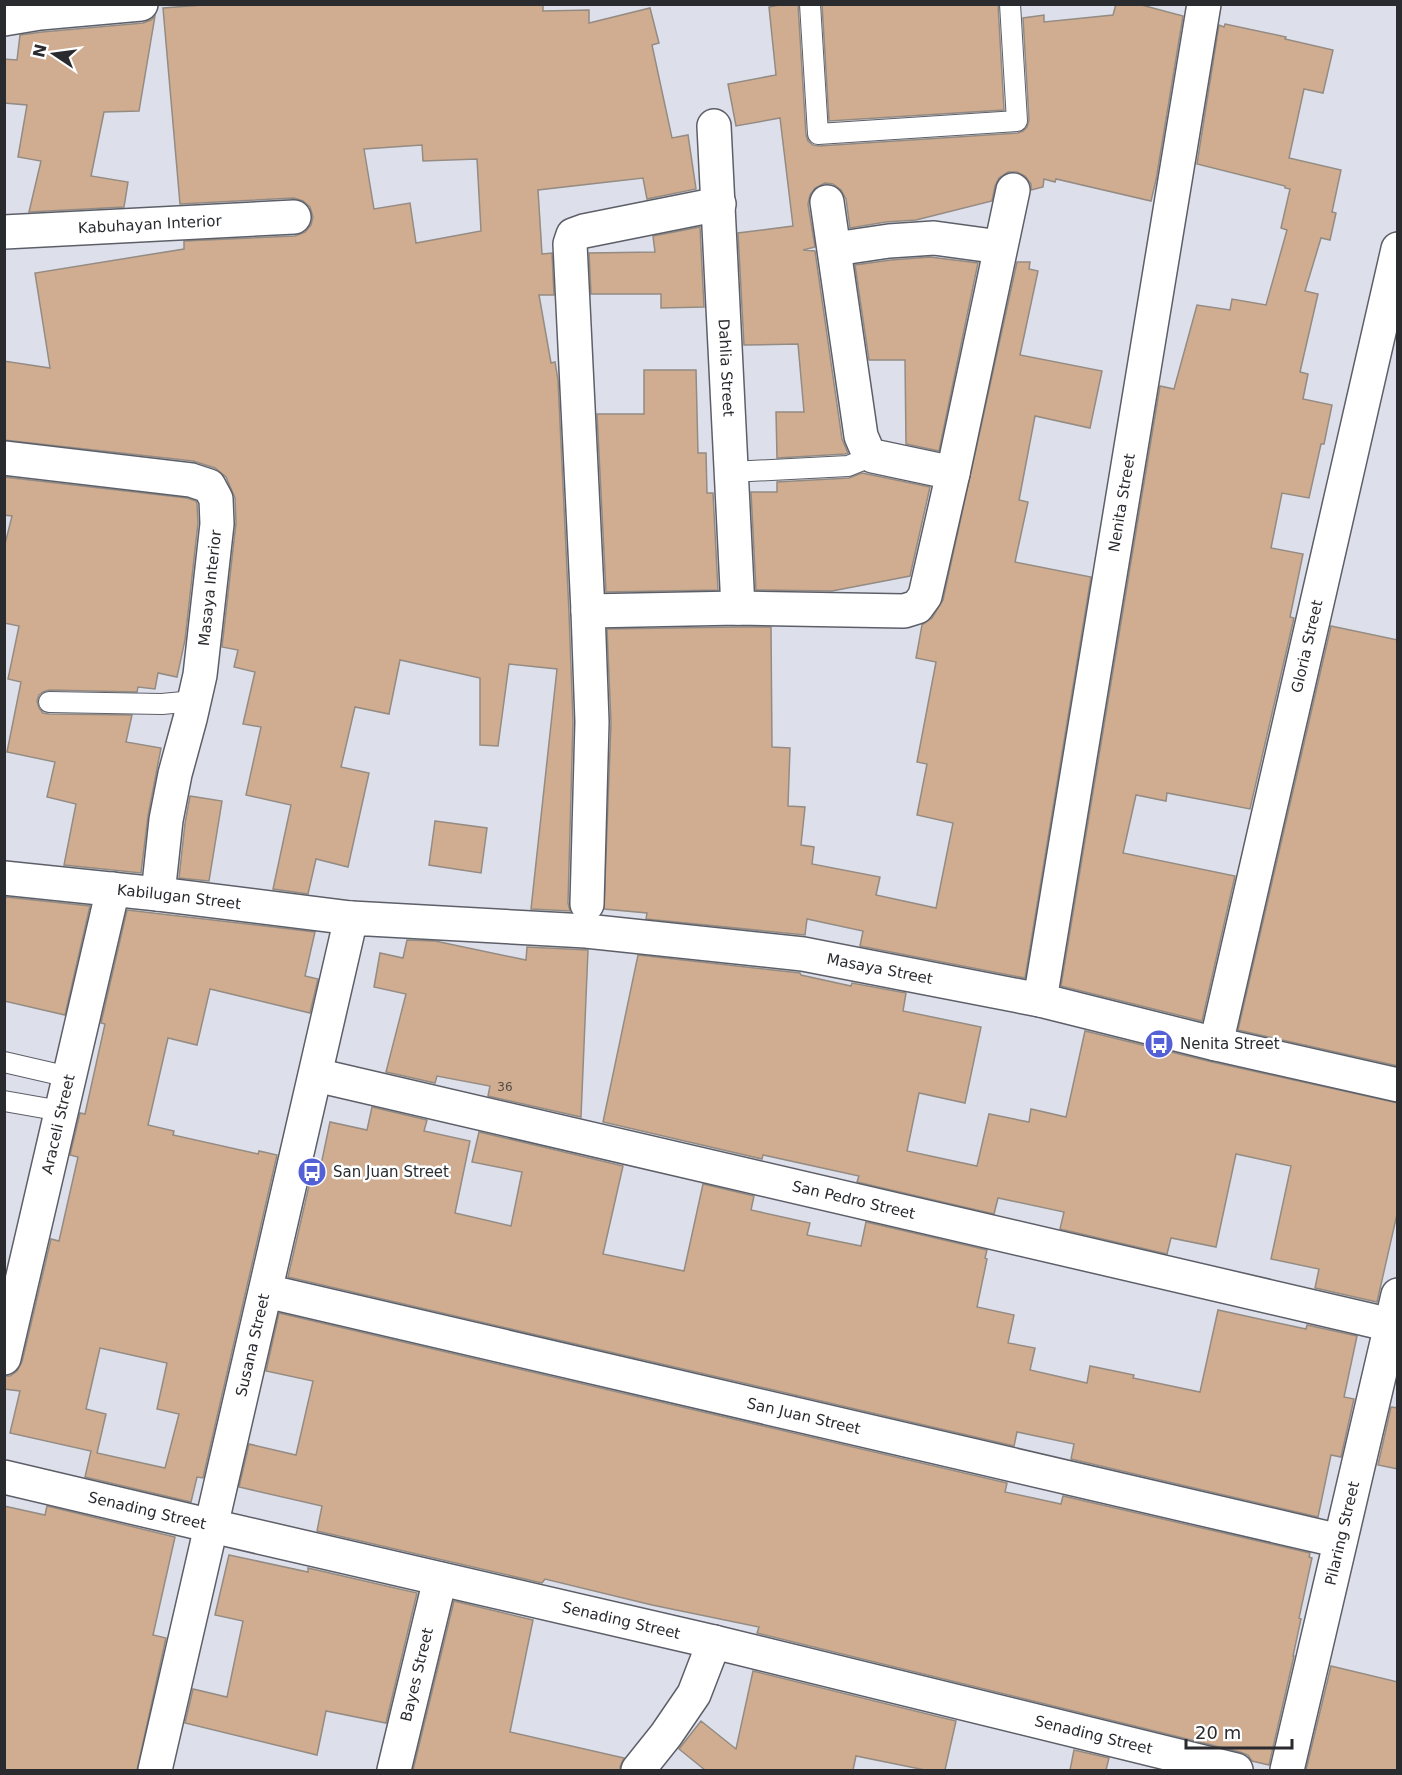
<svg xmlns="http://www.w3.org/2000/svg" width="1402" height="1775" viewBox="0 0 1402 1775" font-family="'DejaVu Sans',sans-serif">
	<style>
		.building { fill: #d0ad90; stroke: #948b83; stroke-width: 1.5; fill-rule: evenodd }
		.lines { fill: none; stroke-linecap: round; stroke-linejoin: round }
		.lane-casing { stroke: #5d5f68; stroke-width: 22 }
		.street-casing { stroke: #5d5f68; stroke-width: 36 }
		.secondary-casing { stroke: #5d5f68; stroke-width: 36 }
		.lane { stroke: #fff; stroke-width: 20 }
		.street { stroke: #fff; stroke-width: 33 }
		.secondary { stroke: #fff; stroke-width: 33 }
		.labels { text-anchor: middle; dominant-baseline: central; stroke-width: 5; stroke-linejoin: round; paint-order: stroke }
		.number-label { font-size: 12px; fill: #544c47 }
		.street-label { font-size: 15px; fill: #2a2b2f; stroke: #fff }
		.poi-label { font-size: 15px; fill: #2a2b2f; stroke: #fff; text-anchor: start }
	</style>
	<rect width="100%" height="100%" fill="#dde0eb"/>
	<!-- building -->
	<path class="building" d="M216,4H543V11L589,10V23L650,8L659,43L652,45L672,138L688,135L696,189L647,199L643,178L538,190L542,254L552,253L554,295H539L551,363L555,362L558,380L569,612L573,722L568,903L570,911L531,909L557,669L509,664L498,746L480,745V678L400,660L389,714L355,707L341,767L369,773L348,867L316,859L308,894L273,889L291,805L246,795L261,727L243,724L255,672L234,667L238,650L222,647L236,523L235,498L226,477L215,468L193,461L4,440V361L50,368L35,273L184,249V241L295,236L305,232L311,225L313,217L310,207L303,201L294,198L180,204L163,8ZM422,145L423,161L477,159L481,231L416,243L410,203L374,209L364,149Z
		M784,4H798L806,135L808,141L813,145L819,146L1018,133L1023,131L1027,127L1029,120L1023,18L1044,15V22L1113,15L1116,4H1138L1183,16L1156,180L1151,201L1056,179L1055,182L1044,179L1043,187L1031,190V184L1025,176L1017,172H1008L999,178L995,186L992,201L916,220L886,222L850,228L846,199L841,190L833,184L825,183L815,188L810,195L808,204L815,247L803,250L815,251L842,439L848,453L845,454L777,458L776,412H804L798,344L744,345L738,233L793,226L780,118L736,126L728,84L776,75L769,7Z
		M822,4H998L1004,110L829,121Z
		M155,16L139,111L104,112L91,176L128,182L124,207L29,212L41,161L18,157L27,105L4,103V59L17,60L20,35L42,32L143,23L151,20Z
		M1225,24L1286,37L1285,39L1333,50L1323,93L1304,89L1289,158L1341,170L1332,212L1336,213L1330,240L1321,238L1305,291L1318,294L1300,372L1308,374L1303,399L1332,405L1324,444H1321L1309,498L1282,493L1271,548L1303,554L1290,617L1294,618L1250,809L1167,793L1166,801L1136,795L1123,853L1235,876L1202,1021L1061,986L1160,386L1174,389L1197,305L1230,310L1232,299L1266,305L1287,230L1281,228L1290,189L1285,188V186L1197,164L1219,25L1224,27Z
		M700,227L704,307L661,308V294H591L589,253L655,252L653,236Z
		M930,257L978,263L939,451L906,444L905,360H869L855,265L891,260Z
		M1017,262H1030L1029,269L1038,271L1020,355L1102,371L1090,428L1035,416L1019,500L1028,502L1015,562L1091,577L1025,978L860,946L863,931L807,919L805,935L646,919L647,913L604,909L611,723L607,629L738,627H771L772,747L790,748L788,806L805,807L801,845L814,847L812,864L880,877L876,895L936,908L953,823L917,815L927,764L917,762L936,662L916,658L922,625L932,618L943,600Z
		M644,370H696L698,453H706L707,493H713L718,590L606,592L597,414H644Z
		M862,473L930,487L910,576L832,591L756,590L751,492H777V482L849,478Z
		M4,477L187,498L196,501L197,504L198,523L185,640L177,677L158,673L155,689L138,687L137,692L49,690L43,692L39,695L37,701L39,708L43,713L49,714L132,715L126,742L161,748L148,816L141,873L64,865L76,804L47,797L55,762L7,752L21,682L8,679L19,626L4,623V548L12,516L4,515Z
		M1331,626L1398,640V1066L1238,1030Z
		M190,796L222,801L209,881L179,878L185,823Z
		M435,821L487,828L481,873L429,865Z
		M6,897L90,906L65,1015L4,1001V903Z
		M127,910L315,932L305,976L318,979L310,1013L210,989L197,1045L168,1038L148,1125L174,1131L173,1135L258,1154L259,1151L277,1155L203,1478L197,1477L191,1502L85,1477L91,1451L10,1433L20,1391L4,1389V1376H10L17,1371L22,1362L51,1239L59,1241L78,1157L70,1155L80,1113L85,1114L105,1024L101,1023ZM100,1348L167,1363L157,1409L179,1414L165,1468L97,1453L106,1414L86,1409Z
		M407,940L435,941L526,960L527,947L588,950L581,1117L488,1096L490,1086L437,1076L435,1083L386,1072L406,994L374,987L380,953L403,958Z
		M638,955L800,973L801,975L851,986L852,983L906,993L903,1011L981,1027L965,1103L919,1093L907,1151L977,1166L989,1114L1029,1122L1031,1109L1066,1117L1085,1031L1212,1062L1398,1103V1210L1377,1302L1315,1288L1319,1269L1271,1259L1291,1166L1236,1154L1216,1247L1171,1238L1167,1254L1060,1229L1064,1212L998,1198L994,1214L857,1182L859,1176L763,1155L762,1159L603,1122Z
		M372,1107L427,1120L424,1131L470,1141L455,1213L511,1226L522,1172L472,1162L479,1132L623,1166L603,1254L684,1271L703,1184L754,1196L751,1210L810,1223L807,1235L861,1246L866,1222L987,1250L985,1258L987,1259L977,1307L1014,1315L1008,1343L1035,1348L1030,1370L1087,1383L1090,1366L1134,1375L1133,1378L1200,1392L1218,1310L1306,1329L1307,1325L1357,1336L1344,1397L1354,1399L1341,1457L1331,1455L1318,1517L1071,1459L1074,1444L1017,1432L1014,1446L288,1277L314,1164L321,1165L330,1122L367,1130Z
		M279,1313L1007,1483L1005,1492L1061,1504L1063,1496L1310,1553L1309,1557L1312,1558L1299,1618L1301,1619L1293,1656H1294L1269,1765L1252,1761L1248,1755L1240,1752L757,1633L759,1627L652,1605L545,1579L542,1583L317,1531L322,1506L239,1487L249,1444L296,1455L313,1381L266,1371Z
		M1391,1407L1398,1408V1469L1378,1465Z
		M4,1506L45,1515L47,1506L175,1537L153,1635L166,1638L137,1770H4Z
		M229,1555L308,1572V1568L417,1593L386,1723L326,1711L317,1755L185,1723L193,1689L227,1697L243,1621L215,1615Z
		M454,1601L533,1620L510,1732L624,1758L620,1767V1770H413Z
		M1331,1666L1398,1682V1770H1306Z
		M753,1671L956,1721L945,1770H925L856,1756L853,1770H705L679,1749L701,1721L736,1749Z
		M1074,1750L1109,1758L1106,1770H1070Z"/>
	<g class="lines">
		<!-- lane casing -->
		<g class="lane-casing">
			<path id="lane" d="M810,4L818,134L1017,121L1010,4
				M731,472L848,466L873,456
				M49,702L162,704L194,701
				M4,1062L69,1077
				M4,1101L61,1111"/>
		</g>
		<!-- street casing -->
		<g class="street-casing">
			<g id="street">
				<path d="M4,19L40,13L141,4"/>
				<path id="s1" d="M714,126L738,608"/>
				<path d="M827,202L861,436L867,450L873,456L953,473"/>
				<path id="s2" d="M4,232L294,217"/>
				<path d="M835,249L889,241L934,238L1000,247"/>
				<path d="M4,458L191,480L209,486L216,499L217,524L200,675L190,719L175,774L166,820L158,894"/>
				<path d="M588,611L738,608L904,611L917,607L925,596L953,473L1013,190"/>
				<path id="s3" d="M4,878L158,894L351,918"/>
				<path d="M587,904L592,722L588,611L570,244L573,235L584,231L719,204"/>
				<path id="s4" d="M1040,1000L1204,4"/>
				<path id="s5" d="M1216,1044L1398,249"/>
				<path id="s6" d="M316,1075L1391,1325"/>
				<path id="s7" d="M266,1291L1340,1541"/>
				<path id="s8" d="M4,1358L113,889"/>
				<path id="s9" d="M4,1477L212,1526"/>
				<path d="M638,1770L666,1735L694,1694L714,1642"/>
				<path id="s10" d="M1287,1770L1398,1295"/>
			</g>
		</g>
		<!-- secondary casing -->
		<g class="secondary-casing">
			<g id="secondary">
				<path id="s11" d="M212,1526L714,1642L1236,1770"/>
				<path id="s12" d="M155,1770L351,918L586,931L803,954L1040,1000L1216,1044L1398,1085"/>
				<path id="s13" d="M394,1770L440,1579"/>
			</g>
		</g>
		<!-- lane -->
		<use href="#lane" class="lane"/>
		<!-- street -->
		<use href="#street" class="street"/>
		<!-- secondary -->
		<use href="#secondary" class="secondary"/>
	</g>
	<!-- icons -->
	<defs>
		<g id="bus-disc" transform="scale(1.5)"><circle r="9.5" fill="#5360d6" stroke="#fff"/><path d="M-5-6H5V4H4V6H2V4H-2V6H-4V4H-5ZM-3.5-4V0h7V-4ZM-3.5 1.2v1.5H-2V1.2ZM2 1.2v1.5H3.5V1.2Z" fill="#fff"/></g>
	</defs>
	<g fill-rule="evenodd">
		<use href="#bus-disc" x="1159" y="1044"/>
		<use href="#bus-disc" x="312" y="1172"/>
	</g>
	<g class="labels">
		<!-- number labels -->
		<g class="number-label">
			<text x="505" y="1087">36</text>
		</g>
		<!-- street labels -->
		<g class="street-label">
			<text stroke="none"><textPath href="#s2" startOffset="146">Kabuhayan Interior</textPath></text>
			<text stroke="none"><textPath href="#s1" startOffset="242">Dahlia Street</textPath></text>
			<text stroke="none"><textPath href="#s4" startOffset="504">Nenita Street</textPath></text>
			<text transform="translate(210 588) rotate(-84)">Masaya Interior</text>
			<text stroke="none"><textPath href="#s5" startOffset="408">Gloria Street</textPath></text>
			<text stroke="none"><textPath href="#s3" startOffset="176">Kabilugan Street</textPath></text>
			<text stroke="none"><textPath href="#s12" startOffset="1406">Masaya Street</textPath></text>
			<text stroke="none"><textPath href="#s8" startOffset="240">Araceli Street</textPath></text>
			<text stroke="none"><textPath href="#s6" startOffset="552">San Pedro Street</textPath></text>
			<text stroke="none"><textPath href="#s12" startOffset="436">Susana Street</textPath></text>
			<text stroke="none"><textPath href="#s7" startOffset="552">San Juan Street</textPath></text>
			<text stroke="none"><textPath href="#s9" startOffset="147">Senading Street</textPath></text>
			<text stroke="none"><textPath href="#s10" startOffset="243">Pilaring Street</textPath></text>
			<text stroke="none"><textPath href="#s11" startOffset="420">Senading Street</textPath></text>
			<text stroke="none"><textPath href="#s13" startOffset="98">Bayes Street</textPath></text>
			<text stroke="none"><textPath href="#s11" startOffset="906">Senading Street</textPath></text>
		</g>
		<!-- poi labels -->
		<g class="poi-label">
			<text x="1180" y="1044">Nenita Street</text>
			<text x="333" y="1172">San Juan Street</text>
		</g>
	</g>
	<!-- border -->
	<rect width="1402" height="1775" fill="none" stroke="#2a2b2f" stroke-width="12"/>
	<!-- north arrow -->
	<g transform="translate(54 54) rotate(283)" stroke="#ffffff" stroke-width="4.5" paint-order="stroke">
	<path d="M0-4.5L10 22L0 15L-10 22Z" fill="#2a2b2f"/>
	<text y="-9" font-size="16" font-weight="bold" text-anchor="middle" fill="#2a2b2f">N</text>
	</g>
	<!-- scale -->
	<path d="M1186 1739v9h106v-9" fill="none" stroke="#2a2b2f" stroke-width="3"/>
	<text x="1195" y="1739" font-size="18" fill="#2a2b2f" stroke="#ffffff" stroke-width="4.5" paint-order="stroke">20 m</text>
</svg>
